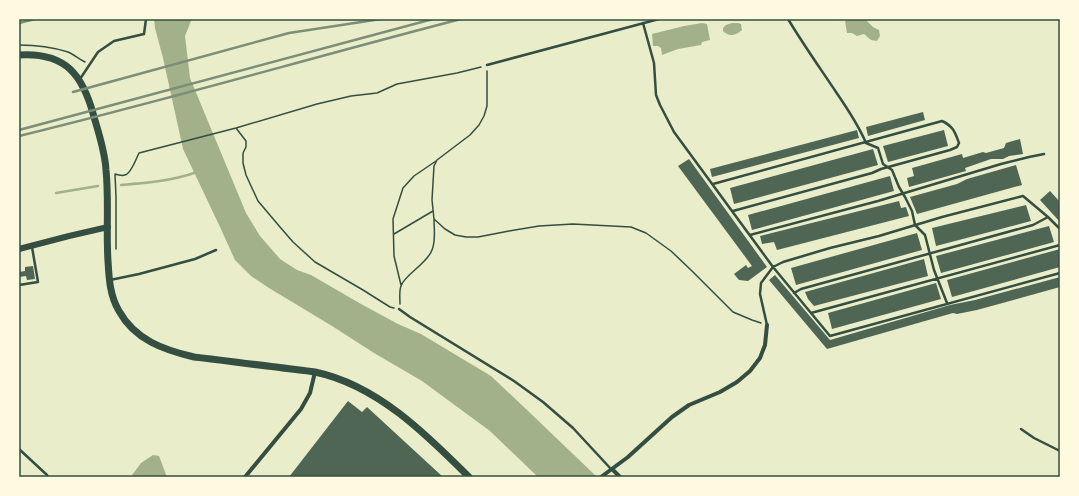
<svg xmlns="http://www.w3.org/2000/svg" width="1079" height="496" viewBox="0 0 1079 496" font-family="Roboto,sans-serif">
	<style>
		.water { fill: #a3b18a }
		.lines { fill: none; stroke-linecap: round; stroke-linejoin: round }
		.stream { stroke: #a3b18a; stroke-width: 2.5 }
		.building { fill: #4f6655 }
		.path { stroke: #344e41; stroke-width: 1.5 }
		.service { stroke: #344e41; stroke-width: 2.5 }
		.minor { stroke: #344e41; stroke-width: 4 }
		.tertiary { stroke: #344e41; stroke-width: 6 }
		.secondary { stroke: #344e41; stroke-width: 7 }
		.rail { stroke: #7c8e77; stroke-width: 2.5 }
		.neatline { fill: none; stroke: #344e41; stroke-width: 1.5 }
	</style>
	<rect width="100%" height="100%" fill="#e9edc9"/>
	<!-- water -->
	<path class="water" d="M154,19H193L191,21L185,36L190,78L246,213L260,236L280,259L297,270L311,275L361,304L398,324L421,334L491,376L526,409L597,477H538L490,431L422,381L374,353L332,326L269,288L251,276L235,260L220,227L183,149L163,58L155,28Z
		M850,19H865L873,27L879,30L880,36L877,41L871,40L864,34L857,36L852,33H847L845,21Z
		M702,23L707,24L710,40L702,42L701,45L678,49L662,55L661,48L658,46H653L652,34L684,26Z
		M732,23H738L741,24L742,30C735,36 729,37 723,31V28L726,25Z
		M153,455L159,456L167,477H135L132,475L141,463Z"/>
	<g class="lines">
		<!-- stream -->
		<path class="stream" d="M121,185C146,183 172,181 197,172
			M56,193L98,186"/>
	</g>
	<!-- building -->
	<path class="building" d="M923,112L925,120L868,136L866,127Z
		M857,130L859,138L712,177L710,169Z
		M944,130L948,146L888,162L883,146Z
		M1020,139L1023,154L1009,156L1003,159H991L965,168L966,171L909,187L907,178L914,176L912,168L962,154L963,158L983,152L986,153L1004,148L1006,143Z
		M873,149L878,165L734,204L730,188Z
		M689,159L767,267L748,281L739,280L734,274L746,265L748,268L752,266L678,166Z
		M1016,165L1022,185L917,214L910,197L957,184L967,179Z
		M890,176L894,191L752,230L748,215Z
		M1050,191L1060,202V222L1040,200Z
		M899,201L901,208L906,207L909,216L777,250L774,242L762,244L760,236Z
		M1026,205L1031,221L936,246L932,228Z
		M1049,226L1054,242L941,273L936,256Z
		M917,233L922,250L796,285L791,268Z
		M1060,249V267L952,297L947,280Z
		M924,259L928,276L814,306L808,299L805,292Z
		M33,266L35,279L27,280L26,276L19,277V272L25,271V267Z
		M775,275L830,340L950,305L975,300L1060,277V287L977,310L957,314L953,313L827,349L769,280Z
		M936,283L941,299L832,329L828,313Z
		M348,401L362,412L367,407L443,477H289Z"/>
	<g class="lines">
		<!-- path -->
		<path class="path" d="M19,45C35,45 52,47 68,52C73,54 79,59 85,62
			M487,71V106L484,116L479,125L470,135L437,160L434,166L432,200L434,219L445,229L455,235L466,237H478L509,231L539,226L573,224L631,227L646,233L671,251L692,271L733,312L752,320L761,323
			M236,128L246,141V147L243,153V163L246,175L258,201L280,227L293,242L315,262L363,290L390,307L394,308
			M115,174C118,175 122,176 125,175C131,174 136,159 139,153L236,128L317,104L351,96L377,93L397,84L457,73L481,67
			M115,174L116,197V249
			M394,234L433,211
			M401,285L394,256L393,219L403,188L414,176L436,161
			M400,304C400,299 399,291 401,286C404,275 427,264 432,250C436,241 434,229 434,219"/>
		<!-- service -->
		<path class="service" d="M788,19C803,44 820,68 836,92C847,108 858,124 866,143L878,148L883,164L892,170L899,187L905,197L912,211L915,225L925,235L934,270L947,303
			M643,23L654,63L656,95L660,105L674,132L773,267L830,336L1060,273
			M487,65L659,19
			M80,79L98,52L114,41L144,34L146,19
			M713,184L942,121C953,126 955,132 959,143L957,147L950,150L881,169L872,173L733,211
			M750,235L878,201L1001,164L1029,157L1044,154
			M110,280L139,274L195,259L216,250
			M19,285L38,282L32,247
			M794,293L801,289L1033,225L1048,217
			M399,309L410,317L514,381L543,402L573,428L611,469
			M811,313L1060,245
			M767,325L760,294L761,283L773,267L783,262L830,248L879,236L942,217L1023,196L1048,217L1060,229
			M1021,429L1034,438L1060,451
			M19,449L47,475L48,477"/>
		<!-- minor -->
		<path class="minor" d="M612,469L620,477
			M245,477L301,409L310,393L315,372
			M601,477L628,457L672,417L689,405L720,392L737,382L750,371L760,358L765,345L767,325"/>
		<!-- tertiary -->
		<path class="tertiary" d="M19,249L69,236L108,227"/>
		<!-- secondary -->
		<path class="secondary" d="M19,55C66,52 83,75 94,117C99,134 105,152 106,170C109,200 106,231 108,261C109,279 110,296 119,311C135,340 164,350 194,357C221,360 249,364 276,367C289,369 302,370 315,372C377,385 426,434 469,477"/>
		<!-- rail -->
		<path class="rail" d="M19,23L35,19
			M73,92L289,33L381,19
			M19,130L433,19
			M19,136C167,100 314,57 461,19"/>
	</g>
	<!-- border -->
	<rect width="1079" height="496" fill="none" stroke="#fefae0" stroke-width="40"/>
	<rect x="20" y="20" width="1039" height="456" class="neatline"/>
</svg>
